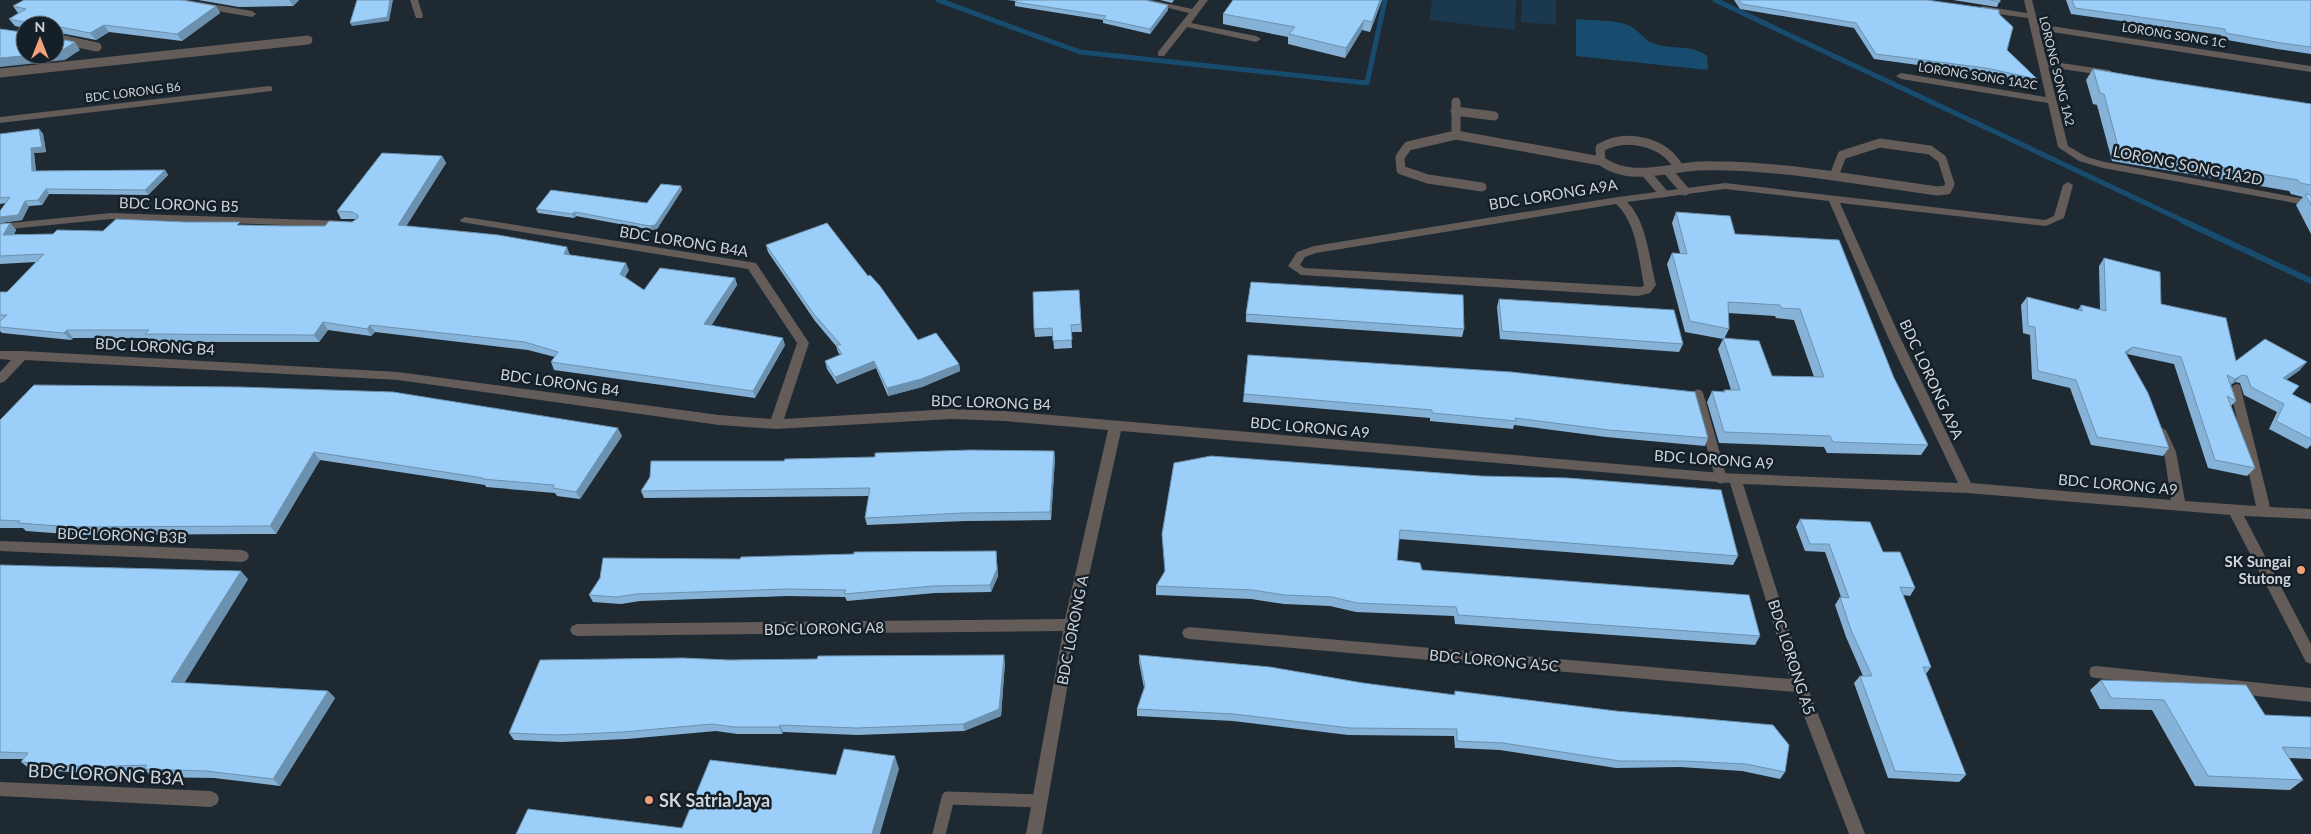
<svg xmlns="http://www.w3.org/2000/svg" width="2311" height="834" viewBox="0 0 2311 834" font-family="Lato,sans-serif">
	<style>
		.green { fill: #1a394f }
		.water { fill: #184c6f }
		.lines { fill: none; stroke-linecap: round; stroke-linejoin: round }
		.stream-far1 { stroke: #184c6f; stroke-width: 5 }
		.stream { stroke: #184c6f; stroke-width: 6 }
		.service-far2 { stroke: #635c58; stroke-width: 9 }
		.service-far1 { stroke: #635c58; stroke-width: 11 }
		.service { stroke: #635c58; stroke-width: 13 }
		.minor { fill: #635c58; fill-rule: evenodd }
		.wall { fill: #85b2d6; fill-rule: evenodd }
		.shaded-wall { fill: #6c91ae }
		.building { fill: #9bcff9; stroke: #6c91ae }
		.poi-dot { fill: #f0a279; stroke: #141f28; stroke-width: 2 }
		.labels { text-anchor: middle; dominant-baseline: central; stroke-width: 5; stroke-linejoin: round; paint-order: stroke }
		.far-street-label { font-size: 12px; fill: #ced5db; stroke: #141f28 }
		.street-label { font-size: 15px; fill: #ced5db; stroke: #141f28 }
		.poi-label { font-size: 15px; font-weight: bold; fill: #ced5db; stroke: #141f28; text-anchor: end }
		.near-street-label { font-size: 18px; fill: #ced5db; stroke: #141f28 }
		.near-poi-label { font-size: 18px; font-weight: bold; fill: #ced5db; stroke: #141f28; text-anchor: start }
	</style>
	<rect width="100%" height="100%" fill="#1e2932"/>
	<!-- green -->
	<path class="green" d="M1432,0H1516L1515,30L1429,20Z
		M1522,0H1556V25L1521,22Z"/>
	<!-- water -->
	<path class="water" d="M1576,19C1593,21 1615,19 1630,26C1640,31 1644,41 1655,44C1673,50 1692,44 1707,56L1708,70L1576,56Z"/>
	<g class="lines">
		<!-- stream-far1 -->
		<path class="stream-far1" d="M938,0L1080,52L1367,83L1385,0
			M1715,0L2186,222"/>
		<!-- stream -->
		<path class="stream" d="M2183,221L2311,281"/>
		<!-- service-far2 -->
		<path class="service-far2" d="M55,38L97,47
			M0,73L308,40
			M1456,102V135L1601,161C1628,180 1658,170 1689,167C1702,165 1715,166 1728,166C1763,167 1799,171 1834,176
			M1455,111L1494,116
			M1456,135L1408,146L1400,157L1401,170L1428,179L1482,187
			M1880,143L1930,150L1942,159L1950,184L1947,190L1937,191L1834,176L1842,155Z
			M1601,161L1600,148C1626,133 1664,141 1679,168
			M1667,170L1685,191
			M1646,173L1663,193"/>
		<!-- service-far1 -->
		<path class="service-far1" d="M1698,395L1721,478"/>
		<!-- service -->
		<path class="service" d="M939,834L948,798L1040,801"/>
		<!-- minor -->
		<path class="minor" d="M168,0H187L252,11L256,14L252,17L172,3Z
			M410,0H418L423,16L422,18H416Z
			M1135,0H1151L1192,9L1199,0H1208L1191,23L1256,36L1261,39L1256,42L1187,27L1164,56H1158V52L1189,13Z
			M2024,0H2032L2038,24L2311,66V72L2039,30L2047,61L2109,70L2114,73L2109,76L2048,67L2068,146L2087,157L2105,162L2311,200V206L2103,168L2079,161L2058,147L2048,103L1901,79L1896,76L1901,73L2046,97L2028,18L1982,12L1978,9L1982,6L2027,13Z
			M269,86L272,87V91L0,123V117Z
			M2068,182L2073,185L2064,218L2046,226L1840,203L1899,335L1971,483L2171,500L2164,452L2156,433L2162,428L2166,430L2176,452L2185,501L2256,506L2230,388L2236,384L2240,385L2270,507L2311,509V519L2244,516L2311,644V664L2306,662L2230,515L1967,493L1743,484L1807,686L1865,834H1849L1795,692L1189,639L1184,637L1182,633L1184,629L1189,627L1790,679L1730,483L1121,431L1078,625L1042,834H1026L1063,631L577,636L572,634L570,630L572,626L577,624L1065,619L1108,430L1005,421L951,419L776,429L719,425L398,380L25,360L4,382L0,383V372L11,360L0,359V351H23L398,372L719,415L771,419L797,343L748,269L461,222L460,220L465,217L756,263L809,343L784,419L951,409L1005,411L1721,473L1958,483L1887,335L1829,201L1725,189L1627,202C1647,221 1649,259 1656,285L1650,293L1638,296L1301,275L1288,266L1297,252L1314,246L1618,197L1725,183L2045,220L2054,216L2063,185ZM1616,204C1637,223 1638,258 1644,285L1642,287L1304,268L1300,265L1305,257L1316,253Z
			M111,213L344,221L349,224L344,227L111,219L0,230V224Z
			M0,541L242,550L247,552L249,556L247,560L242,562L0,551Z
			M2096,666L2311,688V702L2096,678L2091,677L2089,672L2091,667Z
			M0,782L211,791L217,794L219,799L217,804L211,807L0,796Z"/>
	</g>
	<!-- wall -->
	<path class="wall" d="M198,0H299L293,6L239,7Z
		M1007,0H1145L1168,5V10L1150,34L1103,23V20L1015,6V2L1016,1Z
		M1160,0H1174L1172,3Z
		M1382,0L1370,32L1362,30L1345,58L1288,44V37L1223,24V14Z
		M1734,0H1927L1999,14L2007,50L2037,79L2034,84L1983,74L1874,59L1854,28L1740,9Z
		M1953,0H2000L1997,7Z
		M2066,0H2311V54L2277,49L2222,39L2221,35L2071,14Z
		M13,6H216L220,13L182,41L109,32L96,40L55,32V25H25V28L15,26L9,19L18,13Z
		M2093,69L2157,80L2311,104V234L2296,205L2303,197L2291,194L2289,191L2112,161L2097,105L2093,104L2086,80Z
		M39,129L43,134L46,152L34,153L36,171L165,170L168,175L148,195L49,194L42,205L29,206L22,220L0,223V211L6,203L0,204V134Z
		M442,156L446,163L406,226L570,255L629,270L625,277L644,290L735,278L737,285L711,326L785,345L755,398L554,370L551,362L555,357L528,350L375,332L371,336L328,330L319,342H151L148,338H73L71,340L2,333L0,331V292H7L36,262L0,264V224L10,223L16,230L14,234H53L243,225L325,226L352,222L356,219H341L337,211Z
		M681,186L682,190L657,229L652,230L576,216L574,218L538,213L536,209L647,203Z
		M1676,212L1735,234L1894,378L1928,445L1921,455L1827,453L1824,447L1719,443L1707,402L1712,391L1723,392L1724,390H1731L1718,349L1723,339L1685,332L1667,264L1672,253H1680L1672,223ZM1728,313L1775,316L1776,318L1794,320L1814,377L1772,376L1724,339L1729,329Z
		M766,245L868,276L918,340L959,364L960,371L922,387L888,396L876,368L837,384L827,369L825,361L840,355L838,352L836,346L815,321L768,252Z
		M2104,258L2161,304L2236,361L2300,370L2286,380L2292,394L2311,404V445L2307,449L2269,429L2277,412L2244,395L2240,383L2235,382L2231,385L2236,401L2231,406L2255,468L2247,476L2208,468L2174,364L2127,354V355L2169,448L2163,456L2091,445L2070,388L2032,379L2030,335L2023,333L2021,305L2027,297L2078,310L2081,305L2100,310L2099,266Z
		M1079,290L1082,332H1071L1072,348L1054,349L1053,336L1035,337L1034,329Z
		M1499,299L1683,344L1679,352L1500,339L1497,307Z
		M1246,314L1464,329L1462,337L1246,322Z
		M1248,355L1708,438L1705,446L1606,437L1514,425L1513,429L1430,421V418L1243,402Z
		M0,420L622,436L580,499L557,496L555,493L486,487L485,485L320,460L276,534L80,535L26,531L23,528H0Z
		M1054,451L1055,458L1051,520L965,521L867,525L865,518L869,496L644,498L641,491L784,461Z
		M1174,463L1738,556L1733,565L1399,539L1397,560L1422,570L1760,636L1755,645L1455,624L1454,616L1356,612L1330,606L1284,604L1251,599L1156,595V586L1165,572L1162,534Z
		M1800,519L1883,552L1915,588L1910,596L1903,595L1931,667L1926,674L1966,775L1959,782L1888,778L1854,683L1860,676H1863L1846,637L1835,605L1840,597H1841L1825,552L1805,551L1796,527Z
		M996,551L998,576L991,592L935,593L847,601L845,597L788,596L640,601L621,604L593,602L589,595L740,559Z
		M0,565L248,579L184,683L328,691L335,698L280,786L214,778L152,777L147,772L97,774L30,769L21,762L23,759H0Z
		M1139,655L1454,695L1455,691L1785,772L1780,779L1742,771L1680,767L1616,768L1500,750L1455,748L1454,736L1348,735L1233,721L1137,716V709L1144,688L1139,662Z
		M729,660L1005,662L1001,716L964,731L858,735L783,732L782,734H737L716,731L627,739L562,742L514,740L509,733Z
		M2101,680L2265,715L2311,717V759L2289,758L2303,780L2290,790L2195,786L2152,710L2100,709L2090,690Z"/>
	<!-- shaded-wall -->
	<path class="shaded-wall" d="M289,0H299L293,6Z
		M390,0H393L389,21L352,26L350,23Z
		M1380,0H1382L1370,32L1372,22Z
		M1168,5V10L1150,34V29Z
		M216,6L220,13L182,41L177,34Z
		M1364,20L1362,30L1345,58L1346,48Z
		M104,25L109,32L96,40L90,33Z
		M75,42L80,50L65,60L0,67V58L33,55H55V53Z
		M39,129L43,134L46,152L34,153L36,175L32,171L31,148Z
		M442,156L446,163L402,233L398,225Z
		M165,170L168,175L148,195L145,190Z
		M681,186L682,190L657,229L652,230L650,226Z
		M46,189L49,194L42,205L38,200Z
		M25,201L29,206L22,220L0,223V217Z
		M575,212L576,216L574,218L572,214Z
		M10,223L16,230L9,242L3,235Z
		M567,247L570,255L564,254Z
		M626,263L629,270L623,281L620,274Z
		M735,278L737,285L707,332L704,324Z
		M323,322L328,330L319,342L314,335Z
		M370,325L375,332L371,336L367,329Z
		M67,330L73,338L71,340L64,333Z
		M783,338L785,345L755,398L753,391Z
		M2133,347L2127,354L2119,360L2125,352Z
		M874,361L876,368L837,384L835,377Z
		M2307,362L2300,370L2276,386L2283,378Z
		M959,364L960,371L922,387L888,396L887,388Z
		M2242,375L2235,382L2228,387L2235,379Z
		M618,428L622,436L580,499L576,492Z
		M1054,451L1055,458L1051,520L1050,512Z
		M314,452L320,460L276,534L270,526Z
		M996,551L998,576L991,592L990,585Z
		M241,571L248,579L180,690L171,682Z
		M1004,655L1005,662L1001,716L964,731L963,724Z
		M328,691L335,698L280,786L273,779Z
		M780,725L783,732L782,734L779,727Z
		M895,756L899,769L880,834H872Z"/>
	<!-- building -->
	<path class="building" d="M24,0H182L216,6L177,34L104,25L90,33L55,26V25H25V26L24,22L9,19L26,9L13,6Z
		M357,0H390L387,17L350,23Z
		M1017,0H1145L1168,5L1150,29L1103,19L1106,16L1015,2Z
		M1233,0H1380L1372,22L1364,20L1346,48L1289,34L1295,27L1223,14Z
		M1739,0H1927L1999,10V14L2013,27L2007,50L2037,79L1986,68L1876,54L1856,23L1742,4Z
		M1990,0H2000V2Z
		M2072,0H2311V47L2281,43L2226,33L2225,29L2075,8Z
		M0,29L22,32L25,29V55H33L0,58Z
		M55,38L75,42L59,52L55,53Z
		M2093,69L2157,80L2311,104V185L2300,183L2298,180L2119,150L2104,94L2100,93Z
		M39,129L42,147L31,148L32,171L165,170L145,190L46,189L38,200L25,201L18,215L0,217V211L10,197L0,198V134Z
		M382,153L442,156L398,225L498,235L567,247L564,254L626,263L620,274L644,290L660,268L735,278L704,324L783,338L753,391L551,362L558,352L525,342L370,325L367,329L323,322L314,335L145,334L149,330H67L64,333L0,327V321L7,315H0V292H7L44,254L0,256V224L10,223L3,235L53,234L57,230L103,231L116,219L187,222H240L237,225L284,226H325L329,221L352,222L358,218V215L352,212L337,211Z
		M661,184L681,186L655,225L650,226L575,212L572,214L536,209L551,190L647,203Z
		M2305,194L2311,195V205Z
		M1676,212L1730,216L1735,234L1839,240L1894,378L1928,445L1833,442L1830,436L1724,432L1712,391L1725,392L1724,390H1740L1723,338L1759,341L1772,376L1824,377L1800,309L1781,308L1780,305L1728,302L1729,329L1690,321L1672,253L1687,254Z
		M827,223L868,276L870,275L880,286L918,340L936,333L959,364L921,379L887,388L874,361L835,377L825,361L842,354L836,345H841L813,313L766,245Z
		M2104,258L2160,272L2161,304L2226,318L2236,361L2265,339L2307,362L2283,378L2299,386L2292,394L2311,404V439L2276,421L2284,404L2251,387L2247,376L2242,375L2235,379L2227,375L2236,401L2227,396L2255,468L2215,460L2181,357L2133,347L2125,352L2148,393L2169,448L2097,437L2076,380L2038,371L2035,327L2028,326L2027,297L2082,311L2081,305L2106,311Z
		M1251,282L1463,295L1464,329L1246,314Z
		M1079,290L1081,324L1071,325L1072,340L1053,341L1052,328L1034,329L1033,292Z
		M1499,299L1674,310L1683,344L1502,331Z
		M1248,355L1511,372L1695,392L1708,438L1609,430L1515,418L1516,421L1432,413V410L1244,394Z
		M34,385L239,387L393,392L618,428L576,492L553,488L554,485L482,479L483,478L314,452L270,526L72,527L18,523L20,521L0,520V420Z
		M970,450L1054,451L1050,512L963,513L865,518L870,488L641,491L650,477L651,461H784L785,459L875,457V453Z
		M1211,456L1481,476L1568,478L1721,490L1738,556L1400,530L1397,560L1420,563L1422,570L1749,595L1760,636L1458,615L1456,607L1357,603L1332,597L1285,595L1252,590L1156,586L1165,571L1162,534L1174,463Z
		M1800,519L1870,522L1883,552H1900L1915,588L1900,587L1931,667H1923L1966,775L1895,771L1860,676H1872L1851,630L1840,597L1849,598L1829,544H1810Z
		M996,551L997,569L990,585L933,586L844,594L846,590L786,589L636,594L617,597L589,595L600,578L603,558L740,559L741,557L854,554V552Z
		M0,565L241,571L171,682L328,691L273,779L206,771L144,769L147,765L88,767L21,762L28,753L0,752Z
		M1004,655L999,709L963,724L856,728L780,725L779,727H734L712,724L623,732L558,735L509,733L540,660L683,658L729,660L817,659L818,656Z
		M1139,655L1270,667L1363,683L1455,695V691L1616,711L1773,725L1789,745L1785,772L1746,764L1684,761H1620L1503,743L1457,741V729L1350,728L1234,714L1137,709L1145,686Z
		M2101,680L2246,685L2265,715L2311,717V748L2282,747L2303,780L2208,776L2164,700L2111,698Z
		M844,749L895,756L872,834H516L528,809L682,828L710,760L836,775Z"/>
	<!-- markers -->
	<g class="poi-dot">
		<circle cx="2301" cy="570" r="5"/>
		<circle cx="649" cy="800" r="5"/>
	</g>
	<g class="labels">
		<!-- far-street labels -->
		<g class="far-street-label">
			<text transform="translate(2174 35) rotate(9)">LORONG SONG 1C</text>
			<text transform="translate(2057 71) rotate(76)">LORONG SONG 1A2</text>
			<text transform="translate(1978 76) rotate(9)">LORONG SONG 1A2C</text>
			<text transform="translate(133 92) rotate(-7)">BDC LORONG B6</text>
		</g>
		<!-- street labels -->
		<g class="street-label">
			<text transform="translate(2188 165) rotate(11)">LORONG SONG 1A2D</text>
			<text transform="translate(1553 194) rotate(-9)">BDC LORONG A9A</text>
			<text transform="translate(179 204) rotate(2)">BDC LORONG B5</text>
			<text transform="translate(684 241) rotate(9)">BDC LORONG B4A</text>
			<text transform="translate(155 346) rotate(3)">BDC LORONG B4</text>
			<text transform="translate(1932 379) rotate(65)">BDC LORONG A9A</text>
			<text transform="translate(560 382) rotate(8)">BDC LORONG B4</text>
			<text transform="translate(991 402) rotate(2)">BDC LORONG B4</text>
			<text transform="translate(1310 427) rotate(5)">BDC LORONG A9</text>
			<text transform="translate(1714 459) rotate(4)">BDC LORONG A9</text>
			<text transform="translate(2118 484) rotate(5)">BDC LORONG A9</text>
			<text transform="translate(122 535) rotate(2)">BDC LORONG B3B</text>
			<text transform="translate(824 628) rotate(-1)">BDC LORONG A8</text>
			<text transform="translate(1072 630) rotate(-79)">BDC LORONG A</text>
			<text transform="translate(1792 657) rotate(72)">BDC LORONG A5</text>
			<text transform="translate(1494 660) rotate(5)">BDC LORONG A5C</text>
		</g>
		<!-- poi labels -->
		<g class="poi-label">
			<text x="2291" y="561">SK Sungai<tspan x="2291" dy="17">Stutong</tspan></text>
		</g>
		<!-- near-street labels -->
		<g class="near-street-label">
			<text transform="translate(106 774) rotate(3)">BDC LORONG B3A</text>
		</g>
		<!-- near-poi labels -->
		<g class="near-poi-label">
			<text x="659" y="800">SK Satria Jaya</text>
		</g>
	</g>
	<!-- north arrow -->
	<g transform="translate(40 40)"><circle r="24" fill="#141f28" stroke="#5e6870"/>
	<path d="M0-4L9 19L0 12L-9 19Z" fill="#f0a279"/>
	<text y="-8" font-size="14" font-weight="bold" text-anchor="middle" fill="#ced5db">N</text>
	</g>
</svg>
